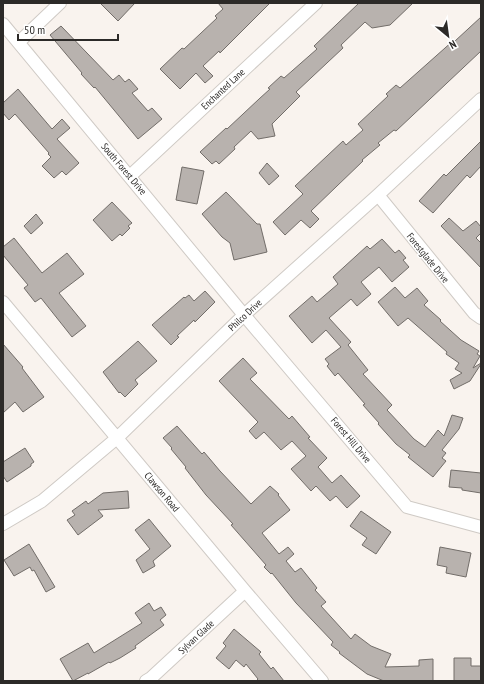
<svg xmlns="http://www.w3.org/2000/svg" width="484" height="684" viewBox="0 0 484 684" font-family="'PT Sans Narrow',sans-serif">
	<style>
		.building { fill: #b8b2ae; stroke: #726d69 }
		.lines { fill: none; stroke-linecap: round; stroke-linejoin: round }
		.minor-casing { stroke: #cfcac5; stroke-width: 14 }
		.minor { stroke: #fff; stroke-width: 12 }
		.labels { text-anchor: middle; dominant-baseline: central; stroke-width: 3; stroke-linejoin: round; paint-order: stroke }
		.street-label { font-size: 10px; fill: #2c2a28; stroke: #fff }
	</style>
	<rect width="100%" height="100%" fill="#f9f3ee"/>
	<!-- building -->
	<path class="building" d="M100,3H135L118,21Z
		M218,3H270L220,53L219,51L203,66L213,76L205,83L196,73L180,89L160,69L182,48L184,49L217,18L215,16L223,9Z
		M359,3H413L390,25L372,28L365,22L341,45L343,48L296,92L300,96L272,124L275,136L258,139L251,131L234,147L235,149L219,164L216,161L212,164L200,152L226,128L227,129L259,99L270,89L268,88L281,76L284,78L317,49L314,46Z
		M481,17V51L396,131L394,130L378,143L380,145L362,160L363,161L311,211L319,219L310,228L301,220L285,235L273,222L303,194L295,186L343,141L346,145L363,130L358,124L388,96L386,94L396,85L400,88L454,40L455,41Z
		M61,26L113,80L119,75L125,82L129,79L130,80L138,89L132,93L148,111L152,108L162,119L138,139L95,87L94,88L81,74L82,73L50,35Z
		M18,89L52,129L62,119L70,128L57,139L79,163L66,175L62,171L54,178L42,166L51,157L48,154L49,153L15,114L9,120L3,113V103Z
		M481,141V166L470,178L467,175L433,213L419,201L444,174L446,176Z
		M267,163L279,176L269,185L259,173Z
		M182,167L204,171L197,204L176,200Z
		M226,192L257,224H260L267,252L234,260L230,243L222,237L202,214Z
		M112,202L132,223L128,226L130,228L122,236L120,234L112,241L93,220Z
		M36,214L43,223L31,234L24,226Z
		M449,218L463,231L476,221L481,227V233L476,238L481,243V268L441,226Z
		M14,238L42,273L67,253L84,274L59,293L86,326L72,337L41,298L35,302L24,288L28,285L3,255V247Z
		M382,239L395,253L399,250L406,258L403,260L409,267L392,282L379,267L361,282L371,294L357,306L351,299L329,318L351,342L348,345L368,370L363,374L392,405L387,410L414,439L425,447L438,430L444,436L452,415L463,418L459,429L442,450L446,453L442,458L446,461L433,477L408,457L410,455L396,444L378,424L379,423L363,405L365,404L338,373L335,376L327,366L329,364L325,359L341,347L326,330L312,343L289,316L312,296L317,302L338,284L333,277L367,246L370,249Z
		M395,287L405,298L417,288L428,301L424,305L441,320L440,321L461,340L479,351L477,354L480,356L473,368L481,363V364L470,381L454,389L450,380L462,373L455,369L459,363L446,354L447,352L408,318L398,326L378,302Z
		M205,291L215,302L195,322L194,320L177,336L179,337L171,345L152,325L184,297L185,298L189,295L194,301Z
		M138,341L157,361L135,380L138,384L125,397L120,392L119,393L103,372Z
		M3,344L23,367L22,368L44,397L23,412L15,402L3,413Z
		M243,358L257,373L250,379L289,419L292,416L310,437L308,438L327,458L318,467L332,483L341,475L360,496L347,508L336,496L330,501L316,486L311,491L291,469L306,456L292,441L281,450L264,432L256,439L249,431L258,422L219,381Z
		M177,426L202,454L204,452L220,471L251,504L270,486L279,494L278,495L290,510L262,533L279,554L288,547L294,554L286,561L295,572L301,568L317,588L315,590L326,602L321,606L351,639L355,634L371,646L391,654L385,667L419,666V660L433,659V681H384L367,674L339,653L340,652L331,645L333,642L296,603L272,573L271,574L264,567L266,565L231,525L233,524L206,495L185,468L186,467L171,449L172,448L163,438Z
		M25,448L34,462L31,464V466L7,482L3,476V462Z
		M451,470L481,473V493L462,490V488L449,487Z
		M128,491L129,508L98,510L103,516L78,535L67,520L75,515L72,511L86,501L88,504L103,493Z
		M361,511L391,532L376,554L362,545L367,538L350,526Z
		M149,519L171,546L153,561L155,566L143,573L136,560L150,549L135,530Z
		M29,544L55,587L46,592L34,570L32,571L30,567L14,576L4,560Z
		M440,547L471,553L466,577L446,573L447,567L437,565Z
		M149,603L154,611L161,607L166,615L160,620L164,625L135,646L136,648L120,658L110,663L109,662L88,674V673L73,681L60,659L88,643L94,653L142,623L135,613Z
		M234,629L261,652L259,654L271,669L273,667L284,681H256L258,679L246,664L244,667L236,660L229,669L216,658L226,646L223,643Z
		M454,658H471V666H481V681H454Z"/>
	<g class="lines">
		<!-- minor casing -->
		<g class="minor-casing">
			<path id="minor" d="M3,24L244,315L407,507L481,527
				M19,42L60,3
				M130,176L316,3
				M378,195L474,313L481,318
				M3,302L245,591L322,681
				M3,524L42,501L117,438L244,315L378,195L481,99
				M146,681L151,678L245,591"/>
		</g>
		<!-- minor -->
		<use href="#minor" class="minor"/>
	</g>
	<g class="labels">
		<!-- street labels -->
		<g class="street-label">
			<text transform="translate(223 89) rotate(-43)">Enchanted Lane</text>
			<text transform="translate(124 169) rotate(50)">South Forest Drive</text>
			<text transform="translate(428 258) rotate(51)">Forestglade Drive</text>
			<text transform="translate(245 315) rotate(-43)">Philco Drive</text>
			<text transform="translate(351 440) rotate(50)">Forest Hill Drive</text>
			<text transform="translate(162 492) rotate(50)">Clawson Road</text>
			<text transform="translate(196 637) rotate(-43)">Sylvan Glade</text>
		</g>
	</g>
	<!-- border -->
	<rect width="484" height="684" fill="none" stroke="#2c2a28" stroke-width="8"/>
	<!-- north arrow -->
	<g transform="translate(448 36) rotate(151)" stroke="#ffffff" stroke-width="3" paint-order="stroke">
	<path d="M0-3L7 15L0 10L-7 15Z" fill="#2c2a28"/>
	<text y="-6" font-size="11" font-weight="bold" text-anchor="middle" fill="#2c2a28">N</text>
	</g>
	<!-- scale -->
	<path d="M18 34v6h100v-6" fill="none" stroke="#2c2a28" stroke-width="2"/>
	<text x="24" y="34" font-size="12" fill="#2c2a28" stroke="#ffffff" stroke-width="3" paint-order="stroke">50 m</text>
</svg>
